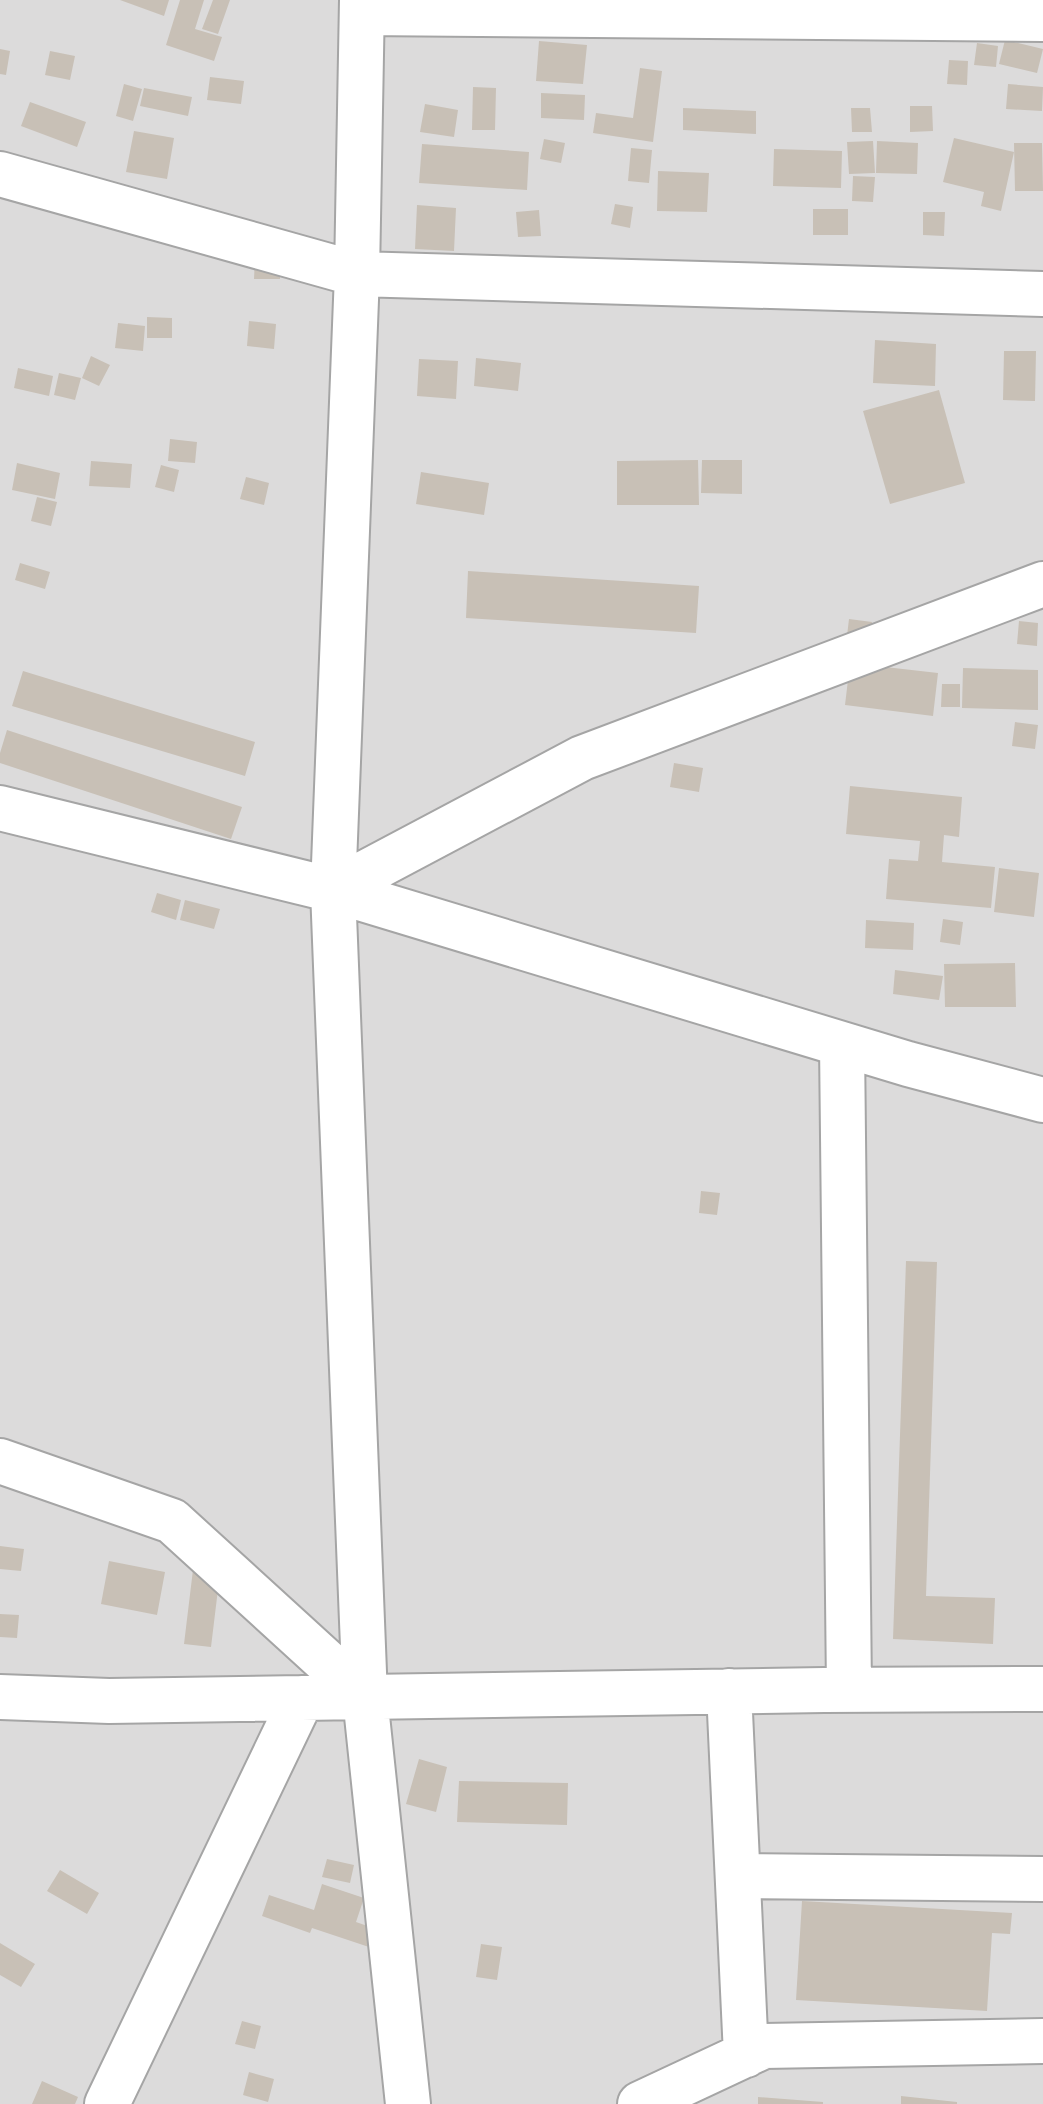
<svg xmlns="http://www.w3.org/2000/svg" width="1043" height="2104" viewBox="0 0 1043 2104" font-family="'Archivo Narrow',sans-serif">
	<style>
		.residential { fill: #dcdbdb }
		.building { fill: #c8c0b6 }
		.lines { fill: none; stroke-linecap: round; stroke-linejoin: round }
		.minor-casing { stroke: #a5a5a5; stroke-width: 48 }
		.minor { stroke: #fff; stroke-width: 44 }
	</style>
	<rect width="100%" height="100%" fill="#f0ede3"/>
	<!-- residential -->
	<path class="residential" d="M0,0H1043V2104H0Z"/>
	<!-- building -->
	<path class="building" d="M120,0H169L164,16Z
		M180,0H204L195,29L222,37L214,61L166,45Z
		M213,0H230L218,34L202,29Z
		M1005,40L1043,49L1037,73L999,64Z
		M539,41L587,45L583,84L536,81Z
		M977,43L998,46L996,67L974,65Z
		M0,49L10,51L6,75L0,74Z
		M50,51L75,56L70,80L45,75Z
		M949,60L968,61L967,85L947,84Z
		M640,68L662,71L653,142L593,133L596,113L633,118Z
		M210,77L244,81L241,104L207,100Z
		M124,84L142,89L133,121L116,116Z
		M1008,84L1043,87L1042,111L1006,109Z
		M473,87L496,88L495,130H472Z
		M144,88L192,97L188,116L140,106Z
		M541,93L585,95L584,120L541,118Z
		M30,102L86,122L77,147L21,126Z
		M425,104L458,110L454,137L420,132Z
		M910,106H932L933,131L910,132Z
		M683,108L756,111V134L683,130Z
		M851,108H870L872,132H852Z
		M134,131L174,138L167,179L126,172Z
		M954,138L1014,152L1001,211L981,206L984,192L943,182Z
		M544,139L565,143L561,163L540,159Z
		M873,141L875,173L849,174L847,142Z
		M877,141L918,143L917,174L876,173Z
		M1014,143H1042L1043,191H1015Z
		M422,144L529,152L527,190L419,183Z
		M631,148L652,150L649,183L628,181Z
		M774,149L842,151L841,188L773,186Z
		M658,171L709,173L707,212L657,211Z
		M853,176L875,177L873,202L852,201Z
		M615,204L633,207L630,228L611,224Z
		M417,205L456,208L454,251L415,249Z
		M813,209H848V235H813Z
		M539,210L541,236L518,237L516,212Z
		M923,212H945L944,236L923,235Z
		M255,258H280V279H254Z
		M147,317L172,318V338H147Z
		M249,321L276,324L274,349L247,346Z
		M118,323L145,326L143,351L115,348Z
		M875,340L936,344L935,386L873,383Z
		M1004,351H1036L1035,401L1003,400Z
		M91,356L110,365L99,386L82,378Z
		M476,358L521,363L518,391L474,386Z
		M419,359L458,361L456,399L417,396Z
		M18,368L53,376L49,396L14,388Z
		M59,373L81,378L75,400L54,395Z
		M939,390L965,483L890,504L863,411Z
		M170,439L197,442L195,463L168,461Z
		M698,460L699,505H617V461Z
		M702,460H742V494L701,493Z
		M91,461L132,464L130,488L89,486Z
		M17,463L60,473L55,499L12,490Z
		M161,465L179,470L174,492L155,487Z
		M421,472L489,483L484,515L416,504Z
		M246,477L269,483L264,505L240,499Z
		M37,497L57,502L51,526L31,521Z
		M20,563L50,572L45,589L15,580Z
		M468,571L699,586L696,633L466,618Z
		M849,619L872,622L869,646L846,644Z
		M1019,621L1038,623L1037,646L1017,644Z
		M850,663L938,673L933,716L845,705Z
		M963,668L1038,670V710L962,708Z
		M23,671L255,742L245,776L12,706Z
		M942,684H960V707H941Z
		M1015,722L1038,725L1035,749L1012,746Z
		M7,730L242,807L231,839L0,763V753Z
		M674,763L703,768L699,792L670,787Z
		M850,786L962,797L959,837L944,835L942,862L995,867L991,908L886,899L889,859L918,861L920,841L846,834Z
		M999,868L1039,873L1034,917L994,912Z
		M157,893L181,900L176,920L151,912Z
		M185,900L220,909L214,929L180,920Z
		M943,919L963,922L960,945L940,942Z
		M866,920L914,923L913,950L865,948Z
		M1015,963L1016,1007H945L944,964Z
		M895,970L943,976L939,1000L893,994Z
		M701,1191L720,1193L717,1215L699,1213Z
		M906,1261L937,1262L926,1596L995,1598L993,1644L893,1639Z
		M196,1545L223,1548L211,1647L184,1644Z
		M0,1546L24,1549L21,1571L0,1569Z
		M109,1561L165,1572L157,1615L101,1604Z
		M0,1614L19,1615L17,1638L0,1637Z
		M419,1759L447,1767L436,1812L406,1804Z
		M459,1781L568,1783L567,1825L457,1822Z
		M327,1859L354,1865L350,1883L322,1877Z
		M60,1870L99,1893L87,1914L47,1891Z
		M322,1884L364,1898L356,1922L376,1929L369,1947L312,1928L310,1933L262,1916L269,1895L314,1910Z
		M802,1901L1012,1913L1010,1934L992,1933L987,2011L796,2000Z
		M0,1943L35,1964L21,1987L0,1975Z
		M481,1944L502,1947L497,1980L476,1977Z
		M242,2021L261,2026L255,2049L235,2044Z
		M249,2072L274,2079L268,2102L243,2095Z
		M42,2081L78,2097L75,2104H32Z
		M901,2096L957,2102V2104H901Z
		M758,2097L823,2102V2104H758Z"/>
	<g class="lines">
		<!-- minor casing -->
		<g class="minor-casing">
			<path id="minor" d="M362,13L1043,19
				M0,174L357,274L1043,294
				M0,808L333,890L908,1064L1043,1100
				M333,890L582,758L1043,584
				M842,1044L849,1690
				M0,1461L172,1521L365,1697L333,890L357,274L362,0
				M729,1691L746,2055
				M0,1697L109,1701L824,1690L1043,1689
				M365,1697L408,2104
				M738,1876L1043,1879
				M107,2104L302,1698
				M640,2104L764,2046L1043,2041"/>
		</g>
		<!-- minor -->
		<use href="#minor" class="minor"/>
	</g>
</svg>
